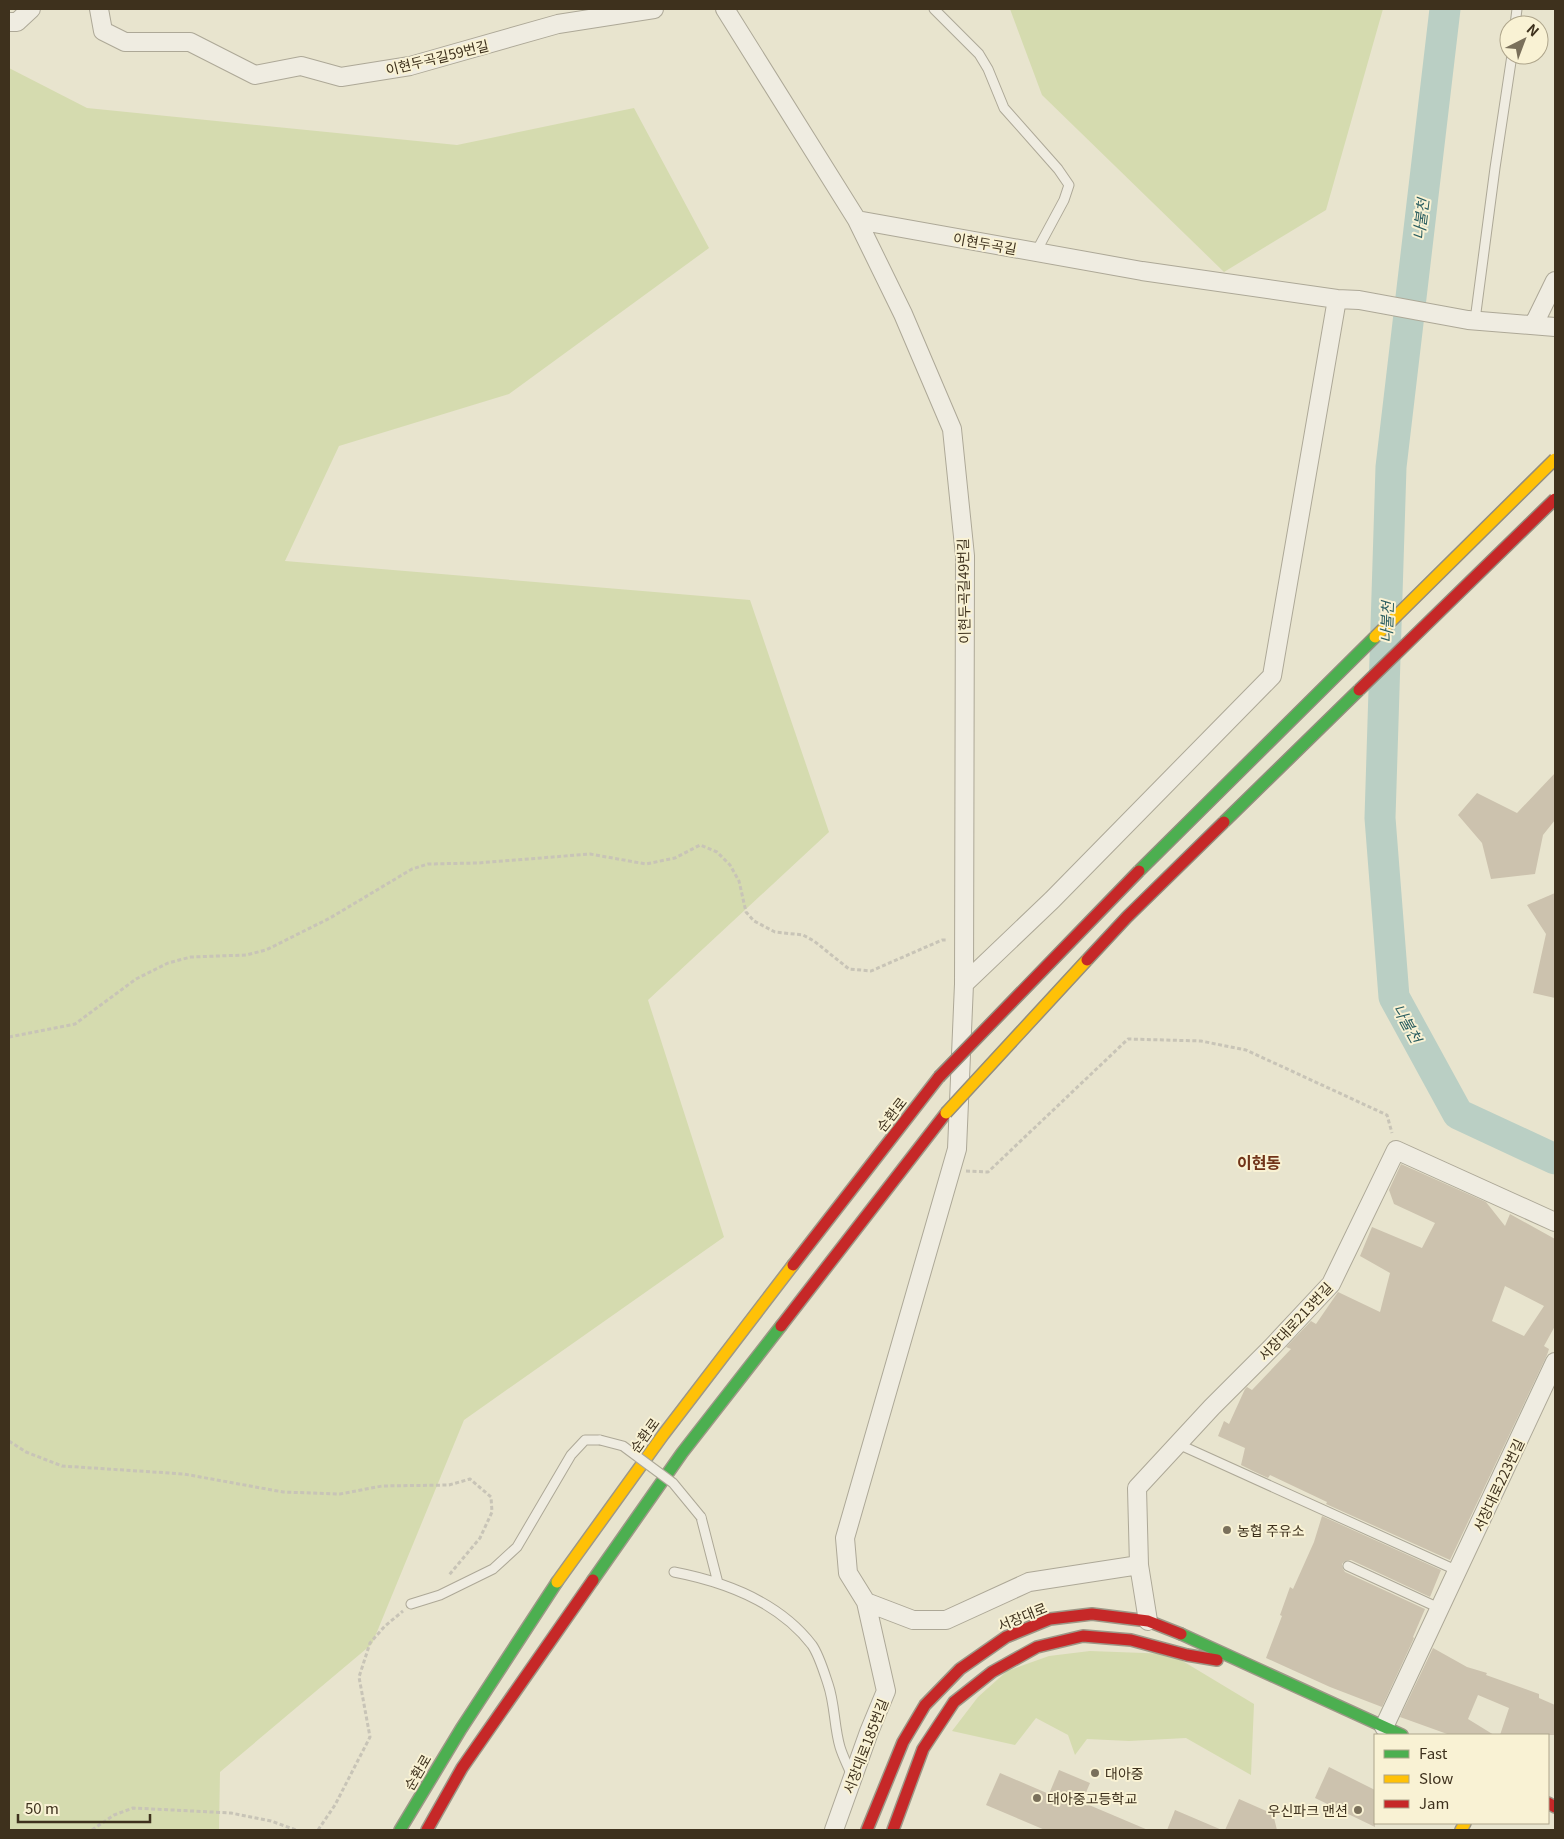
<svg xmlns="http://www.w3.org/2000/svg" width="1564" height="1839" viewBox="0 0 1564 1839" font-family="Georgia,'Noto Sans KR',serif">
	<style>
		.green { fill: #d5dbaf }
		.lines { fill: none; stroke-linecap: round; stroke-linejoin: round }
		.river { stroke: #bacfc4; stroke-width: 31 }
		.building { fill: #ccc2ae; fill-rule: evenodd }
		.lane-casing { stroke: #ada897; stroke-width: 11 }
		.street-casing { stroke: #ada897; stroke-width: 20 }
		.fast-casing { stroke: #9d9787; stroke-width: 14 }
		.slow-casing { stroke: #9d9787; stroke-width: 14 }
		.jam-casing { stroke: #9d9787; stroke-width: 14 }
		.path { stroke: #c8c4b7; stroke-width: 3; stroke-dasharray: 4 2.5; stroke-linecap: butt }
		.lane { stroke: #efece1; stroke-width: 9 }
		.street { stroke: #efece1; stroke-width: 18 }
		.fast { stroke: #4caf50; stroke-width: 11 }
		.slow { stroke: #ffc107; stroke-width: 11 }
		.jam { stroke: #c62828; stroke-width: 11 }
		.lane-bridge-casing { stroke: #ada897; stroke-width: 11; stroke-linecap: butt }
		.fast-bridge-casing { stroke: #938d7e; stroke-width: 14; stroke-linecap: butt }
		.slow-bridge-casing { stroke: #938d7e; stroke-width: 14; stroke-linecap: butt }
		.jam-bridge-casing { stroke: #938d7e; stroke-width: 14; stroke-linecap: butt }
		.lane-bridge { stroke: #efece1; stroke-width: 9 }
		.fast-bridge { stroke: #4caf50; stroke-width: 11 }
		.slow-bridge { stroke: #ffc107; stroke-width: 11 }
		.jam-bridge { stroke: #c62828; stroke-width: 11 }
		.poi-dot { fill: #7a705b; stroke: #f9f2d4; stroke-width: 2 }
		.labels { text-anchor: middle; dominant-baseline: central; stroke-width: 4; stroke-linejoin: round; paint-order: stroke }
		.street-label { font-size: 14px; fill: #3e311d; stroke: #f9f2d4 }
		.poi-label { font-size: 14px; fill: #3e311d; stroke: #f9f2d4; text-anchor: start }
		.water-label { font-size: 15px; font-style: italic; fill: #2b5e60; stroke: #f9f2d4 }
		.quarter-label { font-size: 16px; font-weight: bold; fill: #703318; stroke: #f9f2d4 }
	</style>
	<rect width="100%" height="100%" fill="#e8e4ce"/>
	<!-- green -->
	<path class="green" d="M1010,9H1383L1326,210L1224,272L1042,95Z
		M9,68L87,108L457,145L634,108L709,248L509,394L339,446L285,561L750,600L829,832L648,1000L724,1237L464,1420L372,1644L220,1772L219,1830H9Z
		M1090,1651L1171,1654L1254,1704L1251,1775L1186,1738L1129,1741L1087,1739L1075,1755L1068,1735L1036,1718L1015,1745L952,1731L978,1697L1007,1671L1049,1656Z"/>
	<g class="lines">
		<!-- river -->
		<path class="river" d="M1445,9L1391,467L1380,818L1394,997L1458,1114L1555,1159"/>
	</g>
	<!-- building -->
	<path class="building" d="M1555,773V820L1543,835L1535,874L1491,879L1482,843L1458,815L1477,793L1517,813Z
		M1555,893V998L1533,993L1546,934L1527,905Z
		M1401,1164L1486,1202L1505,1226L1510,1214L1555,1239V1326L1544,1346L1549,1349L1547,1355L1450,1560L1326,1504L1327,1502L1270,1475L1268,1478L1253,1471L1241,1465L1245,1448L1218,1436L1224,1421L1229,1424L1245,1389L1247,1387L1252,1390L1291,1349L1286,1347L1311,1321L1316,1324L1338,1292L1380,1312L1390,1273L1360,1256L1372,1227L1422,1248L1435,1223L1394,1204L1389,1190ZM1505,1286L1544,1306L1524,1336L1492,1321Z
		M1322,1516L1441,1570L1430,1597L1351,1560L1345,1561L1342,1564L1343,1569L1345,1572L1425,1609L1413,1637L1414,1638L1382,1707L1330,1687L1266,1658L1282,1616L1280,1615L1290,1587L1293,1589L1314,1542Z
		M1433,1648L1467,1667L1487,1673L1486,1675L1539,1694V1698L1555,1705V1735H1500L1509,1708L1478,1695L1468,1719L1494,1735H1450L1400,1717Z
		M1329,1767L1375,1790V1827L1315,1798Z
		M1059,1770L1090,1783L1082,1802L1148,1830H1045L986,1805L1000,1773L1049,1794Z
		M1239,1799L1273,1814L1277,1830H1225Z
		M1175,1810L1222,1830H1167Z"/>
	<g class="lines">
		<!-- lane casing -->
		<g class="lane-casing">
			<path id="lane" d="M934,9L979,54L988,69L1004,108L1058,169L1069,185L1064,200L1036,252
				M1515,25L1517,9
				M1475,320L1495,168L1512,55
				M1178,1444L1458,1571
				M701,1517L718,1583
				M1348,1566L1439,1608
				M674,1572C726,1582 779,1602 812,1645C819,1655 824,1672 828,1684C835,1704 834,1727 840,1747C843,1757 848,1766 852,1776
				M411,1604L440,1595L493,1569L517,1547L571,1455L585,1440H600"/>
		</g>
		<!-- street casing -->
		<g class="street-casing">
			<path id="street" d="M99,9L103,31L125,42H190L255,75L301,66L341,77L410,66L558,24L654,9
				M725,9L857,220L903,314L952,429L965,556L964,984L957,1149L845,1538L848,1573L866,1602L913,1620H946L1029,1582L1139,1565
				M9,22H17L31,9
				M857,220L1142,271L1337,299L1359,300L1468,320L1555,327
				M1534,324L1555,281
				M964,984L1052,900L1272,676L1337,299
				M1148,1621L1139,1565L1137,1488L1212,1407L1273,1346L1331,1284L1396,1150L1555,1222
				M1384,1727L1555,1362
				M834,1830L869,1732L886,1691L866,1602"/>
		</g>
		<!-- fast casing -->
		<g class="fast-casing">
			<path id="fast" d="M593,1580L682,1453L781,1326
				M1181,1634L1402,1735
				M400,1830L461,1729L557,1582"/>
		</g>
		<!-- slow casing -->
		<g class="slow-casing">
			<path id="slow" d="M557,1582L663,1435L793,1265
				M1461,1830L1465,1823"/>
		</g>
		<!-- jam casing -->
		<g class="jam-casing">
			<path id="jam" d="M793,1265L939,1077
				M781,1326L946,1113
				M1548,1803L1555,1807
				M427,1830L462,1768L593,1580
				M867,1830L903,1742L925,1705L960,1669L1006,1637L1050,1619L1092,1614L1148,1621L1181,1634
				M893,1830L923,1749L954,1702L992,1672L1037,1647L1083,1636L1131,1640L1187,1655L1217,1660"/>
		</g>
		<!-- path -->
		<path class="path" d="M9,1037L75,1024L136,979L168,963L191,957L246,955L266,950L330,918L412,869L428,864L478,863L590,854L646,864L675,858L700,845L717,852L730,865L739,881L746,912L754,921L775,932L803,935L814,941L849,969L871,971L942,940H948
			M966,1171L988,1172L1128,1039L1201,1041L1246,1050L1387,1115L1392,1133
			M9,1441L26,1452L62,1466L184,1474L283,1492L340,1494L382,1486L449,1485L470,1479L491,1497L492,1512L480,1538L449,1575
			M92,1830L114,1815L133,1808L231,1813L271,1821L296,1830
			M318,1830L335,1805L370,1737L359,1677L370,1643L385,1626L403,1611"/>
		<!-- lane -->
		<use href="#lane" class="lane"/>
		<!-- street -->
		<use href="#street" class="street"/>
		<!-- fast -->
		<use href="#fast" class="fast"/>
		<!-- slow -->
		<use href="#slow" class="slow"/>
		<!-- jam -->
		<use href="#jam" class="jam"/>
		<!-- lane-bridge casing -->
		<g class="lane-bridge-casing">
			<path id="lane-bridge" d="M600,1440L623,1446L673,1483L701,1517"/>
		</g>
		<!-- fast-bridge casing -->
		<g class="fast-bridge-casing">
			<path id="fast-bridge" d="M1224,822L1359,690
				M1139,871L1375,637"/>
		</g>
		<!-- slow-bridge casing -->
		<g class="slow-bridge-casing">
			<path id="slow-bridge" d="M1375,637L1555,459
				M946,1113L1087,960"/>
		</g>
		<!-- jam-bridge casing -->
		<g class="jam-bridge-casing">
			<path id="jam-bridge" d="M1359,690L1555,499
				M1087,960L1127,917L1224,822
				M939,1077L1139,871"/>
		</g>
		<!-- lane-bridge -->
		<use href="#lane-bridge" class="lane-bridge"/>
		<!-- fast-bridge -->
		<use href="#fast-bridge" class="fast-bridge"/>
		<!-- slow-bridge -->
		<use href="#slow-bridge" class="slow-bridge"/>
		<!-- jam-bridge -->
		<use href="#jam-bridge" class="jam-bridge"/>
	</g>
	<!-- markers -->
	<g class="poi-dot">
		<circle cx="1227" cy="1530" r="5"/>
		<circle cx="1095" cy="1773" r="5"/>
		<circle cx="1037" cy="1798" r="5"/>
		<circle cx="1358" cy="1810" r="5"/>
	</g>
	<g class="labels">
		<!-- street labels -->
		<g class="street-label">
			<text transform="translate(437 57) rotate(-14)">이현두곡길59번길</text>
			<text transform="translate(985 243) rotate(10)">이현두곡길</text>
			<text transform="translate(963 591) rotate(-91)">이현두곡길49번길</text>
			<text transform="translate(891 1114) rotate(-52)">순환로</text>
			<text transform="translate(1295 1321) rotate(-47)">서장대로213번길</text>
			<text transform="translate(644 1435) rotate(-54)">순환로</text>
			<text transform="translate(1498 1485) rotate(-65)">서장대로223번길</text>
			<text transform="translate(1022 1616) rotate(-22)">서장대로</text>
			<text transform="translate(865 1746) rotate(-69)">서장대로185번길</text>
			<text transform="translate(417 1772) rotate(-60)">순환로</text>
		</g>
		<!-- poi labels -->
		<g class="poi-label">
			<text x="1237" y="1530">농협 주유소</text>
			<text x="1105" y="1773">대아중</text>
			<text x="1047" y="1798">대아중고등학교</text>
			<text x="1348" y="1810" text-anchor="end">우신파크 맨션</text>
		</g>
		<!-- water labels -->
		<g class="water-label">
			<text transform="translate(1420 219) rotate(-83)">나불천</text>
			<text transform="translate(1386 622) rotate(-88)">나불천</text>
			<text transform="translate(1408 1023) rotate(61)">나불천</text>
		</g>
		<!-- quarter labels -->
		<g class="quarter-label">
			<text x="1259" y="1162">이현동</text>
		</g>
	</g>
	<!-- border -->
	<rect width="1564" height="1839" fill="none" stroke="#3e311d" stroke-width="20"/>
	<!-- legend -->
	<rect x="1374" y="1734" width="175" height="90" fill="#f9f2d4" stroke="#aea58b"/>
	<rect x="1384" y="1750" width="25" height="8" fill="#4caf50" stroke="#aea58b"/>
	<text x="1419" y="1759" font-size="15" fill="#3e311d">Fast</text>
	<rect x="1384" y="1775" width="25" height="8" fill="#ffc107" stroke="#aea58b"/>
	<text x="1419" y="1784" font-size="15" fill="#3e311d">Slow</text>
	<rect x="1384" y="1800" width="25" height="8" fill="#c62828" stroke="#aea58b"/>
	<text x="1419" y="1809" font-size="15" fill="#3e311d">Jam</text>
	<!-- north arrow -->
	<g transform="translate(1524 40) rotate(42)"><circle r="24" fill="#f9f2d4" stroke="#aea58b"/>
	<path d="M0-4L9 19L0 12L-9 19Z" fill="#7a705b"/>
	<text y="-8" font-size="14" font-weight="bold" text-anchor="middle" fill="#3e311d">N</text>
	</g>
	<!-- scale -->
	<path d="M18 1814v8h132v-8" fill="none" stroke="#3e311d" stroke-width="2.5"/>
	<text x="25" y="1814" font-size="15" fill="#3e311d" stroke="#f9f2d4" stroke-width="4" paint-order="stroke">50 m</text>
</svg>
